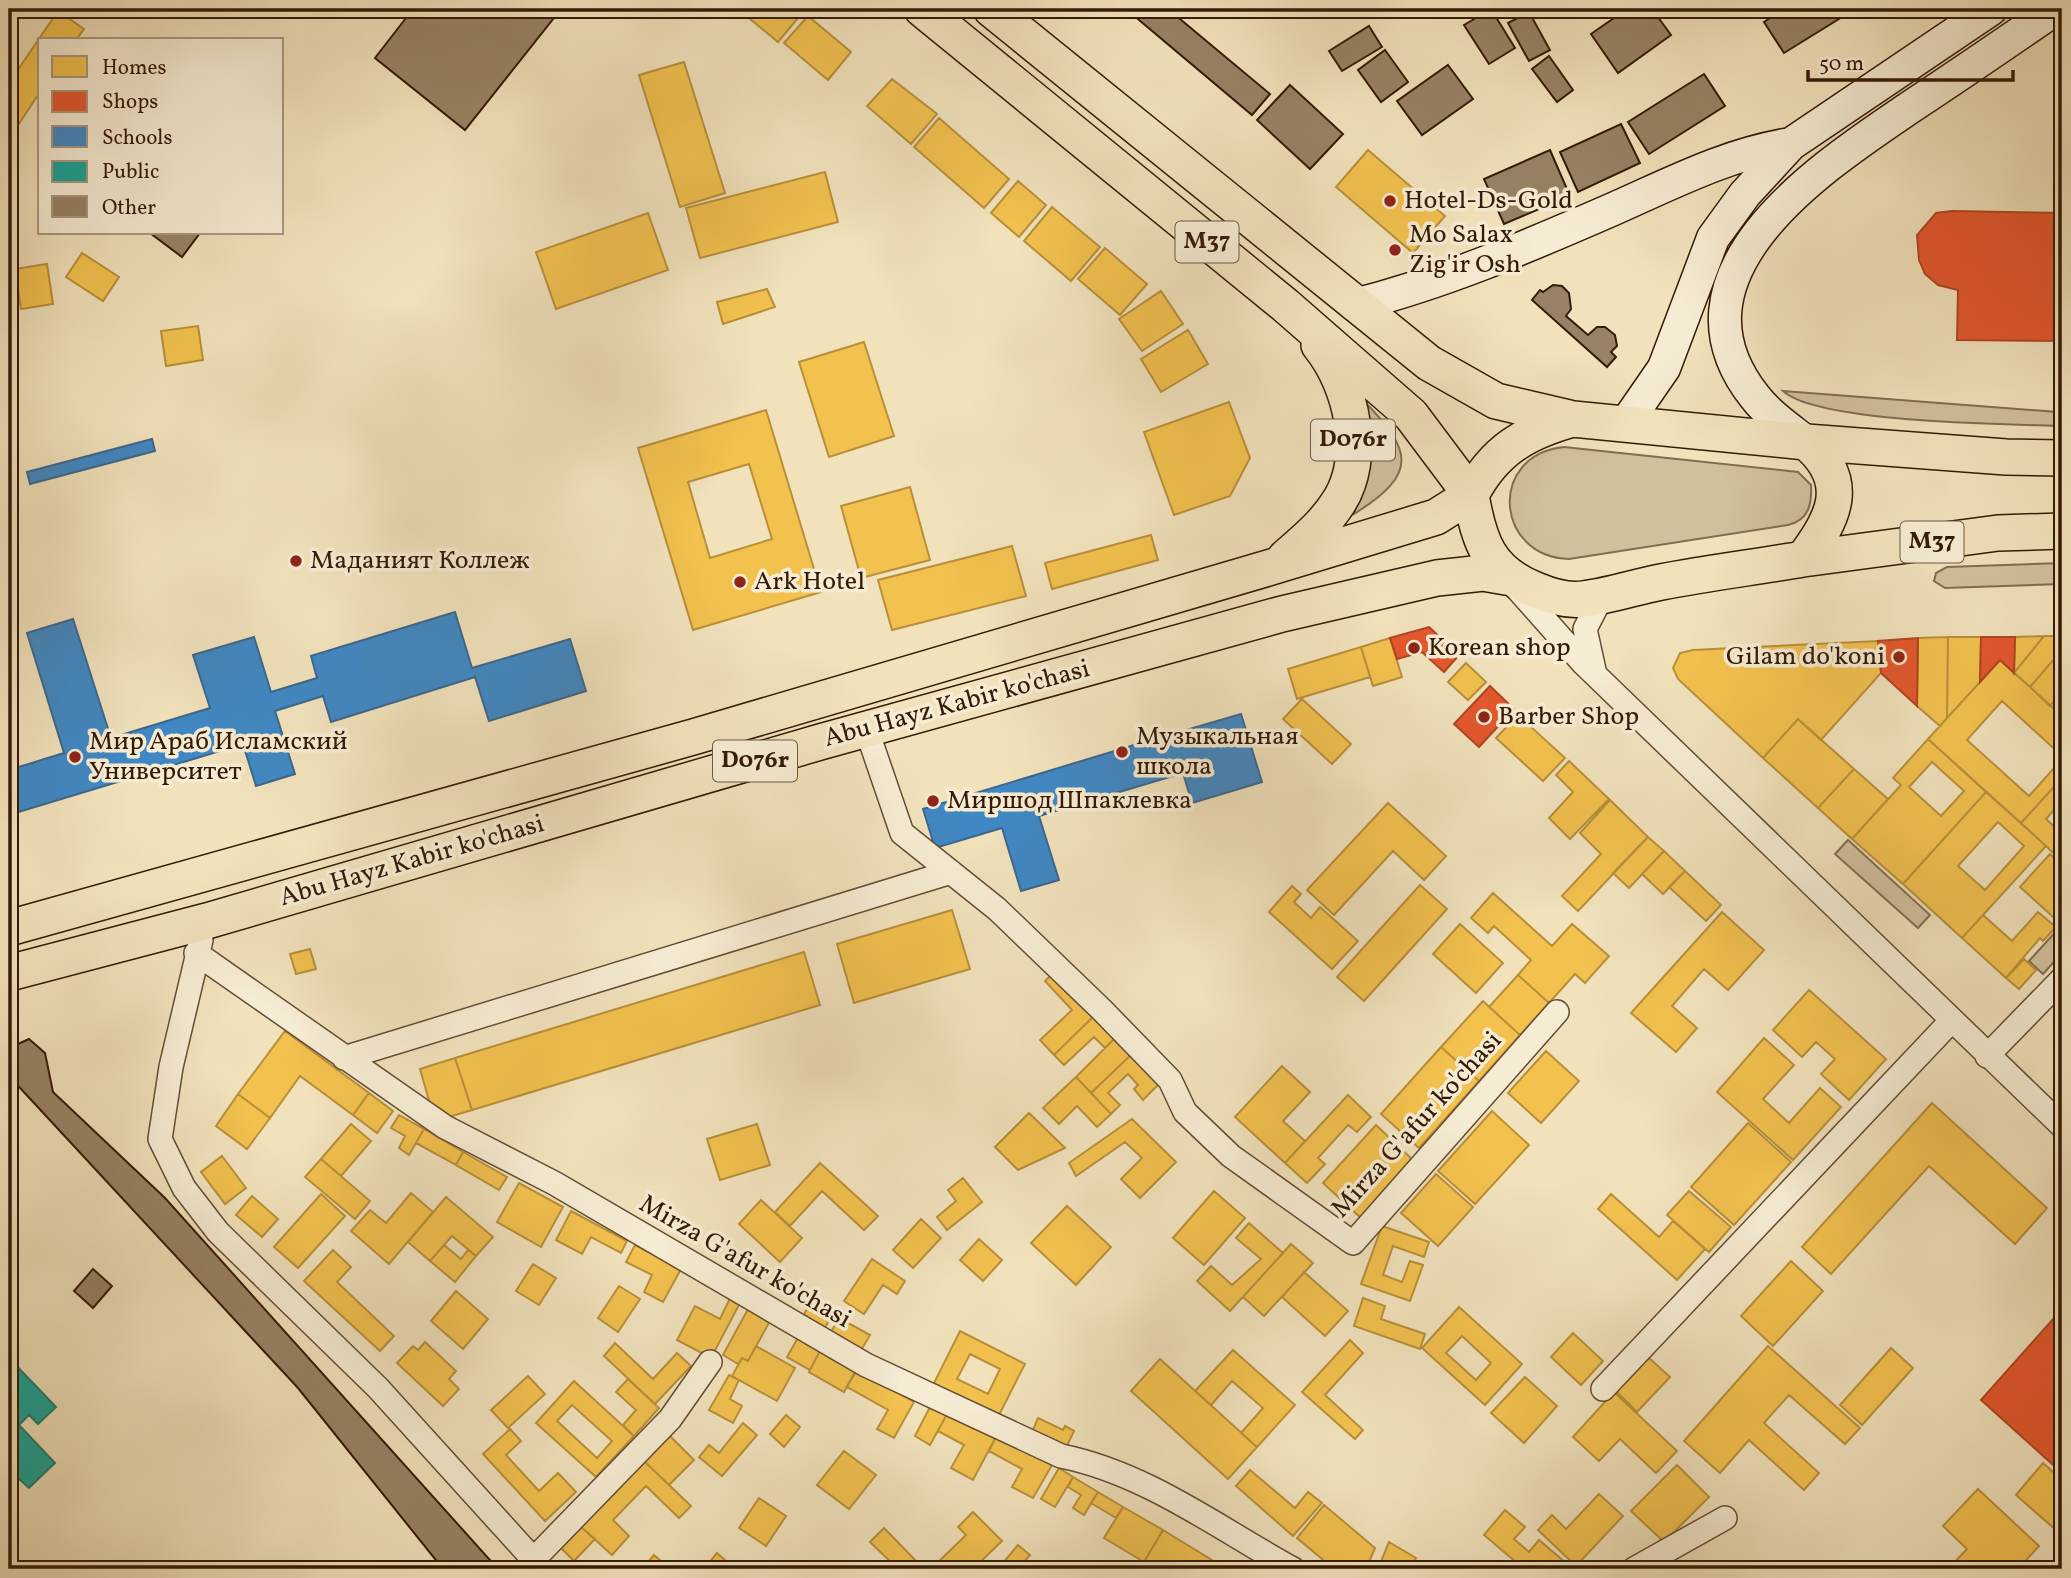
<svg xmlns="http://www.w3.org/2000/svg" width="2071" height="1578" viewBox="0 0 2071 1578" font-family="Vollkorn,serif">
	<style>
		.green { fill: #d1c09d; stroke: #836d52; stroke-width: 2 }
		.homes { fill: #f2c14e; stroke: #b98f39; stroke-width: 2; fill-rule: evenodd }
		.shops { fill: #e4572e; stroke: #b04522; stroke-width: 2 }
		.schools { fill: #3f88c5; stroke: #3c678c; stroke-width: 2 }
		.public { fill: #17a398; stroke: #207a6c; stroke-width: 2 }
		.building { fill: #978265; stroke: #351a07; stroke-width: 2 }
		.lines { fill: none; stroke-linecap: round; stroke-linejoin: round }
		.minor-casing { stroke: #644c34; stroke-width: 26 }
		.secondary-casing { stroke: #351a07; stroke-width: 35 }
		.primary-casing { stroke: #351a07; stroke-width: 38 }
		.minor { stroke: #f6ecd3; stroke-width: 23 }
		.secondary { stroke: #f6ecd3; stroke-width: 32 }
		.primary { stroke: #f1e2bc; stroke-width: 35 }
		.poi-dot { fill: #8f2418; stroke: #f6ecd3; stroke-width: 2.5 }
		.labels { text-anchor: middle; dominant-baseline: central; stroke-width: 7; stroke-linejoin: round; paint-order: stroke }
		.shield { fill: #f6ecd3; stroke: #6f5944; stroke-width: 2 }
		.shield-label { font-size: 24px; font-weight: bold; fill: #351a07 }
		.poi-label { font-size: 26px; fill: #351a07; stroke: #f6ecd3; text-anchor: start }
		.street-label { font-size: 26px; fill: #351a07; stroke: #f6ecd3 }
	</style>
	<rect width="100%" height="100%" fill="#f1e2bc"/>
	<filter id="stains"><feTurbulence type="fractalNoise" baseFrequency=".00286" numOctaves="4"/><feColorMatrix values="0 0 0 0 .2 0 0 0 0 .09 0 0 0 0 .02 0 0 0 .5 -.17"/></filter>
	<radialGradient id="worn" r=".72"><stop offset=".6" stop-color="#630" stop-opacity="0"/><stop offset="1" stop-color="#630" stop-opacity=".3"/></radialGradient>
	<!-- green -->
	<path class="green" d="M1783,391L2058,412V421L2062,422V426C2008,424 1818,423 1783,391Z
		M1362,399C1412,450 1420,473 1354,514L1369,463Z
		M1564,447L1798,472L1811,485C1812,504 1809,520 1788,525L1569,559C1495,557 1487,455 1564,447Z
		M2062,563V584L1945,588L1934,581L1936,573L1947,567Z
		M1848,840L1930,915L1918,928L1835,854Z
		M2060,927L2062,953L2043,974L2029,961Z"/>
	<!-- homes -->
	<path class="homes" d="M738,9H800L803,12L778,42Z
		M58,11L84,29L76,40H40V92L9,139V83Z
		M808,16L851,52L828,80L784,43Z
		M684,62L725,193L680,207L639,75Z
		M892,79L937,114L911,144L867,106Z
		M939,118L1009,179L984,208L914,147Z
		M1368,150L1445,216L1413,253L1336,187Z
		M825,172L838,222L700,258L686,208Z
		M1018,181L1046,205L1019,237L991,213Z
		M1052,207L1100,247L1071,281L1024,241Z
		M648,213L668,270L556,309L536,252Z
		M1105,248L1147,284L1120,315L1078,279Z
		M82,253L119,277L103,301L66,277Z
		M47,264L53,304L21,309L15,269Z
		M767,289L775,307L723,324L717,302Z
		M1161,291L1183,324L1142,351L1119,319Z
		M198,326L203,360L166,366L161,331Z
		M1188,330L1208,364L1161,392L1141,359Z
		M864,342L894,436L829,457L799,362Z
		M1229,402L1250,458L1230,496L1174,515L1144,432Z
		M766,410L821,592L693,630L638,448ZM749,464L772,539L710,558L688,482Z
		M910,487L930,560L861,578L841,506Z
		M1151,535L1158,560L1052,589L1045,563Z
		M1012,546L1026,596L892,630L878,580Z
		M2044,636L2014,673L2015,637Z
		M2044,636H2062V650L2030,687L2014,673Z
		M1948,637H1981L1980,682L1947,718Z
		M1948,637L1947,718L1940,726L1917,706L1918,638Z
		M1390,638L1402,677L1373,686L1361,647Z
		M1878,641L1881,673L1821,740L1798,719L1763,758L1678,679L1673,668L1680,653L1693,650Z
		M1361,647L1370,677L1297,699L1288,669Z
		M2062,650V692L2050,706L2030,687Z
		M2000,660L2062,716V756L2002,701L1967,740L2029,796L2062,759V778L2021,823L1928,739Z
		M1466,663L1486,682L1468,700L1448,682Z
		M1302,699L1351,744L1332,764L1283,719Z
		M1518,715L1565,758L1543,781L1496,738Z
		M1798,719L1854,769L1818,808L1763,758Z
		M1928,739L1986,792L1903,884L1852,839L1901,785L1893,778ZM1932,762L1964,791L1941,816L1909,787Z
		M1569,761L1609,799L1570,839L1549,818L1573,792L1556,775Z
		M1854,769L1888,799L1852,839L1818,808Z
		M2062,778V801L2046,819L2062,834V861L2021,823Z
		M1986,792L2046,846L1962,938L1903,884ZM1998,822L2024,846L1985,890L1958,866Z
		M1610,800L1648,837L1578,911L1562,896L1601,854L1580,833Z
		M1388,803L1446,856L1424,880L1393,851L1334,915L1307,890Z
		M1648,837L1664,851L1629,888L1613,873Z
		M1664,851L1685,871L1663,894L1642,874Z
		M2050,854L2062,865V925L2020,887Z
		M1685,871L1721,905L1706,921L1669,887Z
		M1420,885L1447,909L1364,1001L1337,977Z
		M1292,886L1301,894L1294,902L1311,918L1320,907L1358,941L1332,969L1269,912Z
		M1493,893L1552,946L1572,924L1609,956L1585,983L1575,974L1549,1003L1518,975L1531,960L1494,926L1488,933L1471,918Z
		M952,910L970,969L854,1003L837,944Z
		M1722,912L1764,950L1728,990L1704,969L1672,1006L1697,1028L1676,1052L1631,1013Z
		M2038,912L2056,927L2043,941L2040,938L2006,978L1962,938L1983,915L2012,941Z
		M1460,924L1503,963L1476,993L1433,954Z
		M310,949L316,969L296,974L290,954Z
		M804,952L820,1005L472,1110L455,1058Z
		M2024,959L2036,970L2019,989L2006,978Z
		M1056,970L1097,1013L1054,1055L1040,1040L1072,1010L1045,981Z
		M1518,975L1549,1003L1520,1035L1489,1007Z
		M1809,990L1886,1059L1849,1100L1821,1074L1835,1059L1816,1042L1802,1057L1773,1030Z
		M1483,1001L1520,1035L1479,1081L1441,1047Z
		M1097,1013L1118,1035L1105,1048L1094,1037L1064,1065L1054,1055Z
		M285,1031L369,1093L353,1115L300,1076L270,1118L238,1094Z
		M1118,1035L1134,1052L1091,1093L1076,1077Z
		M1764,1038L1794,1065L1763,1099L1789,1123L1820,1088L1841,1107L1793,1160L1717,1092Z
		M1441,1047L1479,1081L1419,1148L1381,1114Z
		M1546,1051L1579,1081L1541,1123L1508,1093Z
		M1134,1052L1162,1081L1143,1100L1134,1089L1138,1085L1128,1074L1108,1093L1120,1105L1111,1114L1091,1093Z
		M455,1058L472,1110L446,1118L430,1104L420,1069Z
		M1282,1066L1310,1092L1283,1121L1305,1141L1285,1163L1235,1117Z
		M1076,1077L1111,1114L1097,1127L1077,1106L1059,1124L1043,1108Z
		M369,1093L393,1111L377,1133L353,1115Z
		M238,1094L270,1118L247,1149L216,1126Z
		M1348,1095L1371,1117L1357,1132L1348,1125L1318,1158L1325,1164L1307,1183L1285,1163Z
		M1932,1103L2047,1208L2015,1244L1929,1166L1831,1274L1802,1247Z
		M1492,1111L1529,1145L1475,1204L1438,1171Z
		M1029,1113L1065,1148L1018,1170L995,1147Z
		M399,1115L424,1129L409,1155L399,1148L405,1136L391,1128Z
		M1132,1119L1176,1162L1140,1198L1121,1179L1142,1158L1125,1142L1076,1176L1069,1163Z
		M1748,1123L1791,1162L1734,1225L1691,1187Z
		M351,1124L371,1141L341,1176L321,1159Z
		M757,1124L770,1165L720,1180L707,1139Z
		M1376,1125L1414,1161L1362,1219L1323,1183Z
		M424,1129L463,1152L456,1165L416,1143Z
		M463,1152L507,1177L499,1190L456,1165Z
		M222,1156L246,1188L225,1204L201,1172Z
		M321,1159L370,1201L355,1219L305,1177Z
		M820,1163L878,1216L864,1230L822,1191L790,1226L775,1212Z
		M1436,1174L1473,1207L1438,1246L1401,1213Z
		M963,1178L982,1202L947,1230L937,1217L956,1201L948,1190Z
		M519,1183L563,1207L541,1247L497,1222Z
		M1214,1191L1245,1218L1204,1265L1173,1238Z
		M1689,1191L1731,1227L1709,1252L1667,1215Z
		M411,1193L433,1212L389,1264L351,1231L370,1210L386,1223Z
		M321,1194L345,1216L298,1268L274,1247Z
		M1611,1194L1659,1237L1673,1221L1705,1249L1677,1280L1598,1209Z
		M252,1196L278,1219L262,1237L236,1215Z
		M446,1197L493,1237L476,1256L452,1236L430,1261L408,1242Z
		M761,1200L802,1238L780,1262L739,1224Z
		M1067,1206L1111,1247L1076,1285L1031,1243Z
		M571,1211L627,1241L621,1253L591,1237L582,1254L556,1240Z
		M921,1219L941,1238L913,1268L893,1250Z
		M1249,1223L1283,1253L1230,1311L1197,1281L1211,1266L1232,1285L1261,1259L1236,1238Z
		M1382,1226L1429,1242L1424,1257L1393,1246L1383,1275L1402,1282L1410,1261L1423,1265L1410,1301L1361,1284Z
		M979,1239L1002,1260L983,1281L960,1260Z
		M1291,1244L1313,1263L1264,1316L1243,1297Z
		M444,1245L461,1259L468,1250L476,1256L455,1282L430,1261Z
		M635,1245L681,1269L663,1302L644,1292L652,1275L626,1262Z
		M333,1250L351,1267L337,1282L394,1336L380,1351L304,1281Z
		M872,1259L905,1281L897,1294L883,1285L864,1314L844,1301Z
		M1791,1261L1823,1291L1773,1346L1741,1316Z
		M533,1264L556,1278L539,1305L516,1291Z
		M1304,1272L1348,1311L1325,1336L1282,1297Z
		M619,1286L640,1299L618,1332L598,1318Z
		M456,1291L488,1319L463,1349L431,1321Z
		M730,1298L740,1303L711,1358L677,1340L695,1306L720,1319Z
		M1363,1298L1385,1306L1381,1319L1425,1334L1420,1349L1354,1326Z
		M811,1302L833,1314L823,1331L801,1319Z
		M1459,1307L1522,1364L1485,1405L1422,1348ZM1462,1336L1491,1363L1476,1380L1446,1353Z
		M748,1309L770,1321L748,1361L742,1358L738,1364L723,1355Z
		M839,1318L870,1335L859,1354L828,1337Z
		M960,1331L1025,1364L998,1417L933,1385ZM970,1354L1000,1369L988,1394L957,1379Z
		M1573,1333L1603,1361L1581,1385L1551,1357Z
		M800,1334L822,1347L810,1370L787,1357Z
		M1350,1340L1363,1353L1325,1395L1363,1430L1355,1439L1302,1392Z
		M425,1342L456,1371L449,1379L459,1389L443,1406L397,1363L413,1346L418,1350Z
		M615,1343L653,1379L677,1353L691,1366L655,1404L604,1356Z
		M756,1346L795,1368L777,1401L732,1376L742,1358L748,1361Z
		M1768,1346L1860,1428L1845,1444L1789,1395L1764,1423L1819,1473L1804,1490L1749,1440L1720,1473L1684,1441Z
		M822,1347L858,1366L844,1392L809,1372Z
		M1891,1348L1913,1368L1862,1425L1840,1405Z
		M1233,1350L1295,1405L1257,1447L1241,1433L1263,1408L1232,1381L1211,1405L1195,1391Z
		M1648,1357L1670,1377L1637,1412L1616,1391Z
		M1160,1359L1257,1447L1228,1479L1131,1391Z
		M857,1370L914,1402L894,1438L877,1429L888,1410L847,1387Z
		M729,1375L739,1380L730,1399L742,1406L733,1423L709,1410Z
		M528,1376L545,1394L508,1428L491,1410Z
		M1525,1377L1557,1406L1524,1443L1491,1413Z
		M628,1379L659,1408L634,1436L623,1425L636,1410L616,1392Z
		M574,1381L634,1436L596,1477L536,1423ZM572,1405L612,1441L597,1458L557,1421Z
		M1614,1392L1677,1451L1656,1473L1620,1439L1599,1461L1573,1437Z
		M931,1405L947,1414L930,1445L915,1436Z
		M947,1414L974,1429L977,1424L997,1435L973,1480L951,1468L964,1445L938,1431Z
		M786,1415L800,1427L784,1447L770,1434Z
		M1038,1418L1063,1430L1065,1426L1074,1431L1066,1448L1032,1432Z
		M743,1423L757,1435L722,1476L699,1457L709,1445L719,1453Z
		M510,1429L521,1441L506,1455L539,1491L558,1473L576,1492L545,1521L483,1454Z
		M669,1435L694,1460L669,1485L644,1461Z
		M997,1435L1052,1465L1033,1498L1012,1487L1022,1469L989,1451Z
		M844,1451L876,1475L849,1509L817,1485Z
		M644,1461L691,1506L679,1518L646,1486L613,1520L629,1536L612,1555L581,1527Z
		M2043,1463L2062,1480V1526L2057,1531L2016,1495Z
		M1677,1465L1709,1497L1664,1542L1631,1511Z
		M1059,1468L1073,1477L1055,1507L1041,1499Z
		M1250,1470L1295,1508L1308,1492L1322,1503L1293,1536L1236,1486Z
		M1073,1477L1098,1492L1084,1515L1073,1508L1081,1495L1068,1487Z
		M1978,1489L2039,1546L2018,1569H1948L1967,1549L1943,1526Z
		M1098,1492L1123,1507L1116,1518L1091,1503Z
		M1599,1494L1623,1516L1576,1566L1538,1530L1552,1515L1566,1529Z
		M759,1498L786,1516L766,1546L739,1528Z
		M1324,1505L1375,1548L1366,1569H1334L1297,1538Z
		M1123,1507L1163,1530L1144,1562L1104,1538Z
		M1505,1510L1525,1527L1514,1539L1529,1552L1539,1540L1573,1569H1524L1484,1535Z
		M973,1512L1002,1541L973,1569H931L966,1535L958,1527Z
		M581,1527L595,1539L574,1561L561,1548Z
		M884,1528L924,1569H898L870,1542Z
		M1163,1530L1212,1560L1207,1569H1156L1144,1562Z
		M1389,1542L1416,1558L1410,1569H1378Z
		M1018,1545L1030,1555L1022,1564L1029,1569H998Z
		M717,1553L735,1569H712L707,1565Z
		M654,1555L670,1569H642Z"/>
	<!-- shops -->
	<path class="shops" d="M1952,211L2062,213V341L1957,340L1958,290L1938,285L1925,274L1919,260L1917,235L1936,213Z
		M1429,627L1459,655L1444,672L1422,652L1397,659L1390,638Z
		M1981,637H2015L2014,673L2000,660L1980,682Z
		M1918,638L1917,706L1881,673L1878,641Z
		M1490,686L1514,709L1479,747L1454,724Z
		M2062,1309V1473L1981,1400Z"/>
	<!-- schools -->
	<path class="schools" d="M152,439L155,451L30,484L27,472Z
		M455,612L472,668L570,639L586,691L489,721L475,677L331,722L323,696L275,711L295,774L256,786L243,744L9,815V770L64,753L27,633L73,619L111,738L210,708L193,655L254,637L271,692L317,678L311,656Z
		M1241,714L1262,782L1192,803L1183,773L1039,816L1059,880L1021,891L1002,828L935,848L923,809L1131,746L1145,738H1159Z"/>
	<!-- public -->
	<path class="public" d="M9,1358L56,1407L38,1424L29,1415L19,1425L55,1463L29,1488L9,1470Z"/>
	<!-- building -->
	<path class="building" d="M413,9H561L465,130L375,58Z
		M1126,9H1168L1270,94L1252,115Z
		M1491,9L1515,48L1489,64L1464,25Z
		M1627,9H1652L1671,35L1618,73L1591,34Z
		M1784,9H1855L1784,53L1764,22Z
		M1529,12L1550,50L1529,61L1508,23Z
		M1369,26L1382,47L1342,71L1329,51Z
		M1385,50L1408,82L1381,102L1358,70Z
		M1549,56L1573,90L1557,102L1532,69Z
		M1448,65L1473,99L1422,135L1397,101Z
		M1704,74L1725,106L1649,154L1628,122Z
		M1290,85L1343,134L1310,169L1257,120Z
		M1621,124L1640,163L1578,192L1560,152Z
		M1550,150L1570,196L1504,224L1484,179Z
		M150,233H200L182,257Z
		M1553,285L1562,286L1569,293L1571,309L1566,316L1588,335L1597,327H1605L1615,335L1617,346L1611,352L1616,357L1607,367L1532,300L1540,290L1543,292Z
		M29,1039L45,1053L53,1092L165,1198L498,1569H443L298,1388L9,1076V1048Z
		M93,1269L112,1286L93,1308L74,1291Z"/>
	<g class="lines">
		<!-- minor casing -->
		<g class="minor-casing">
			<path id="minor" d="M1513,584L1584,664L2062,1126
				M1594,670L1585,629L1603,594
				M867,731L902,833L997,909L1101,1009L1170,1080L1185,1112L1231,1156L1353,1243L1557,1012
				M201,940L171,1067L160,1139L184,1188L218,1232L378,1388L542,1569
				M196,953L445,1127L554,1183L866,1365L1061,1456C1146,1473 1218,1528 1293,1569
				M1987,1056L2062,979
				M344,1058L951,872
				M1603,1389L1952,1020
				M534,1559L670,1419L710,1362
				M1634,1569L1725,1518"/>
		</g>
		<!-- secondary casing -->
		<g class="secondary-casing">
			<path id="secondary" d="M1355,305C1445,282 1526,247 1611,210C1670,184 1727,154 1791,144
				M1626,423L1664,368L1713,238L1745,194L1791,144L1991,9
				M1806,442C1788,428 1769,415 1755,397C1658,275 1819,169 1906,110C1956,77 2006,43 2055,9"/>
		</g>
		<!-- primary casing -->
		<g class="primary-casing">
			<path id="primary" d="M922,9L1285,305L1411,415L1471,495
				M991,9L1429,363L1496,401L1569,418
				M1573,419L1806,442C1853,481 1834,519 1803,559C1756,567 1708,573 1661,582C1635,587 1609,596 1583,599C1567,601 1550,596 1536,590C1489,572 1479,542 1471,495C1494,450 1526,432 1573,419Z
				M1806,442L2006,457L2062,458
				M1285,558C1304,541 1324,525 1338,503C1368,458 1352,385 1319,345
				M1803,559L1998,533L2062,531
				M9,928L693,737L1268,568L1436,517L1471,495
				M9,973L207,921L820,742L1282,614L1437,578L1483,573L1506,577"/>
		</g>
		<!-- minor -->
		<use href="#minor" class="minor"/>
		<!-- secondary -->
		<use href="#secondary" class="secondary"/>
		<!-- primary -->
		<use href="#primary" class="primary"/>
	</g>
	<!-- markers -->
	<g class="poi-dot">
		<circle cx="1390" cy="201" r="7"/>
		<circle cx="1395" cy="250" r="7"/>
		<circle cx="296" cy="561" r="7"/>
		<circle cx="740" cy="582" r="7"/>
		<circle cx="1414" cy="648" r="7"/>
		<circle cx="1899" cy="657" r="7"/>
		<circle cx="1484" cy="717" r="7"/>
		<circle cx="1122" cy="752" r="7"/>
		<circle cx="75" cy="757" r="7"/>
		<circle cx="933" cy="801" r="7"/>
	</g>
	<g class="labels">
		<!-- shield labels -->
		<g class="shield">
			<rect x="1175.5" y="221.5" width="63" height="41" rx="5"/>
			<rect x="1311" y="419.5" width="84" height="41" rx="5"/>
			<rect x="1900.5" y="521.5" width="63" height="41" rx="5"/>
			<rect x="713" y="740.5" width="84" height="41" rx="5"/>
		</g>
		<g class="shield-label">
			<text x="1207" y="242">M37</text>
			<text x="1353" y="440">D076r</text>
			<text x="1932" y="542">M37</text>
			<text x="755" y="761">D076r</text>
		</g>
		<!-- poi labels -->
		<g class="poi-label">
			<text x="1404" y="201">Hotel-Ds-Gold</text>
			<text x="1409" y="235">Mo Salax<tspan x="1409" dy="30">Zig'ir Osh</tspan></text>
			<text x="310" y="561">Маданият Коллеж</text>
			<text x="754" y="582">Ark Hotel</text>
			<text x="1428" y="648">Korean shop</text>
			<text x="1885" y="657" text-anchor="end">Gilam do'koni</text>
			<text x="1498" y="717">Barber Shop</text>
			<text x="1136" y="737">Музыкальная<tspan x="1136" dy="30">школа</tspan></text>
			<text x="89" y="742">Мир Араб Исламский<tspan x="89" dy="30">Университет</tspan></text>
			<text x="947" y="801">Миршод Шпаклевка</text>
		</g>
		<!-- street labels -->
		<g class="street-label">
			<text transform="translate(957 704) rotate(-15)">Abu Hayz Kabir ko'chasi</text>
			<text transform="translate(412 861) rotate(-16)">Abu Hayz Kabir ko'chasi</text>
			<text transform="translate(1417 1125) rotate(-48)">Mirza G'afur ko'chasi</text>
			<text transform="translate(745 1262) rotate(30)">Mirza G'afur ko'chasi</text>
		</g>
	</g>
	<!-- margin -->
	<rect width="2071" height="1578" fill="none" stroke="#f1e2bc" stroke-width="35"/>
	<rect x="10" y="10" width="2050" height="1557" fill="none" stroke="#351a07" stroke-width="3.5"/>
	<rect x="18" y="18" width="2036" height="1543" fill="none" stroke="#351a07" stroke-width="2"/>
	<!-- legend -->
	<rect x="38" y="38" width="245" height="196" fill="#f6ecd3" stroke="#a99881" stroke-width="2"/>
	<rect x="52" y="56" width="35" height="21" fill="#f2c14e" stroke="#a99881" stroke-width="2"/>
	<text x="102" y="74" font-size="21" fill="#351a07">Homes</text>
	<rect x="52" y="91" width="35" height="21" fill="#e4572e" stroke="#a99881" stroke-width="2"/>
	<text x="102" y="108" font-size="21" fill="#351a07">Shops</text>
	<rect x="52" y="126" width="35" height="21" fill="#3f88c5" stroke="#a99881" stroke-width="2"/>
	<text x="102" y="144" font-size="21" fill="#351a07">Schools</text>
	<rect x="52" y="161" width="35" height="21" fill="#17a398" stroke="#a99881" stroke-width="2"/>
	<text x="102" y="178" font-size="21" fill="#351a07">Public</text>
	<rect x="52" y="196" width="35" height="21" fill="#978265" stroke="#a99881" stroke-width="2"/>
	<text x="102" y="214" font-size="21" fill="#351a07">Other</text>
	<!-- scale -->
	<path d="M1808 70v10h205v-10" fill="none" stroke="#351a07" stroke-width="3.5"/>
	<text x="1819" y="70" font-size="21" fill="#351a07" stroke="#f6ecd3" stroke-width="5" paint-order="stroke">50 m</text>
	<rect width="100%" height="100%" filter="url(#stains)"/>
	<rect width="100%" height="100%" fill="url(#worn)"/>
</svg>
